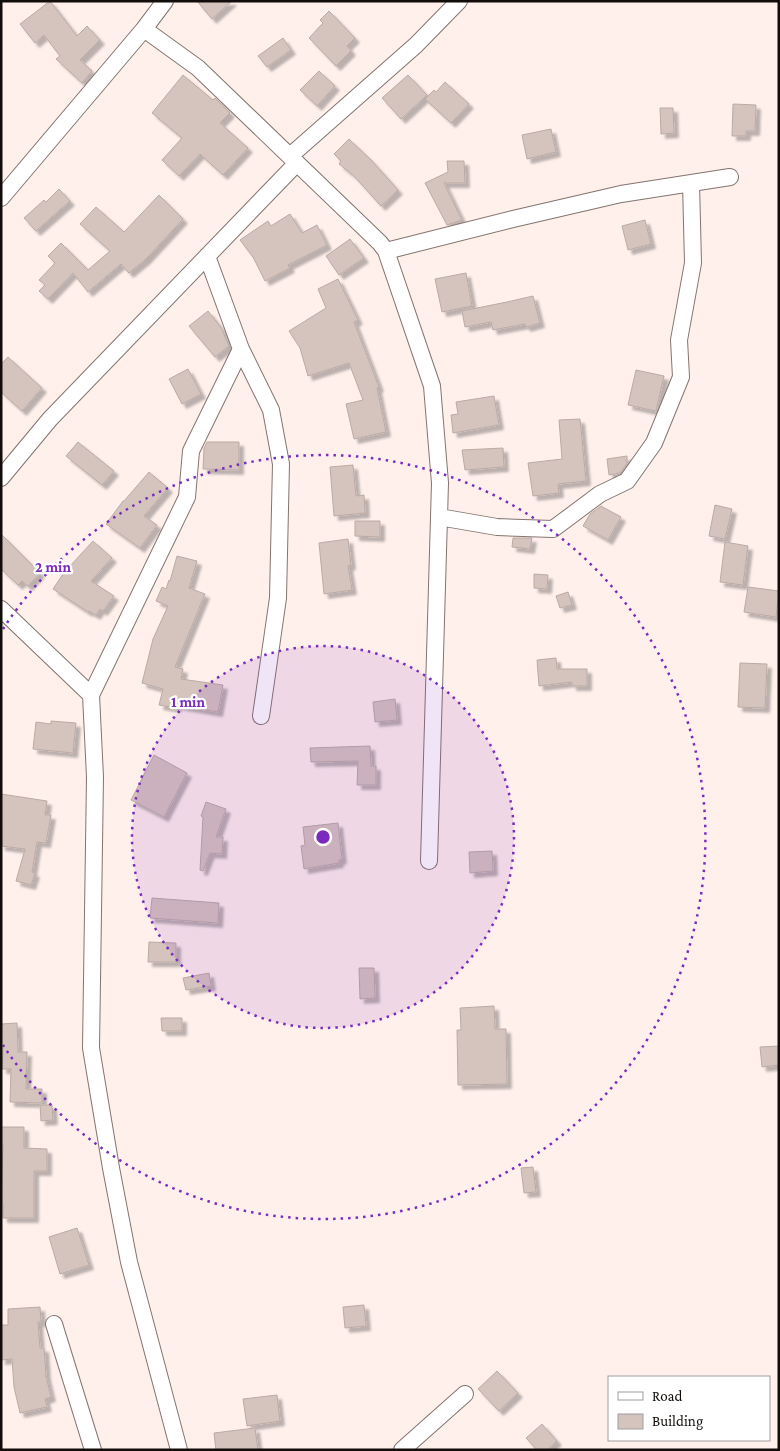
<svg xmlns="http://www.w3.org/2000/svg" width="780" height="1451" viewBox="0 0 780 1451" font-family="'Crimson Pro',serif">
	<style>
		.building { fill: #d5c4be; stroke: #bbaaa4; filter: url(#shadow) }
		.lines { fill: none; stroke-linecap: round; stroke-linejoin: round }
		.street-casing { stroke: #84746f; stroke-width: 18 }
		.street { stroke: #fff; stroke-width: 16 }
		.ring { fill: none; stroke: #7b2cbf; stroke-width: 2.5; stroke-dasharray: 2.5 5 }
		.centre { fill: #7b2cbf; stroke: #fff; stroke-width: 2.5 }
		.ring-label { font-size: 15px; text-anchor: middle; font-weight: bold; fill: #7b2cbf; stroke: #fff; stroke-width: 4.5; stroke-linejoin: round; paint-order: stroke }
	</style>
	<defs>
		<filter id="shadow"><feDropShadow dx="4.5" dy="4.5" stdDeviation="1" flood-color="#0004"/></filter>
	</defs>
	<rect width="100%" height="100%" fill="#fff0ec"/>
	<!-- building -->
	<path class="building" d="M50,1L77,36L87,26L100,40L80,60L92,71L82,83L56,59L60,56L44,35L35,43L20,24Z
		M197,1H232L212,19Z
		M329,11L355,38L347,46L351,51L336,66L309,38L323,23L320,20Z
		M283,38L291,50L267,67L258,56Z
		M319,71L335,86L317,106L300,90Z
		M183,75L213,100L215,98L230,113L220,123L248,148L223,175L200,154L179,176L162,160L182,138L152,113Z
		M408,75L427,95L401,119L382,98Z
		M445,82L469,104L451,123L425,99L434,90L436,92Z
		M733,104L756,105L755,131H746V136H732Z
		M660,108H673L674,133L661,134Z
		M551,129L556,152L527,159L522,135Z
		M349,139L371,160L398,190L381,206L354,176L339,164L341,161L334,154Z
		M447,161H464L465,183H444L462,220L447,225L425,183L448,172Z
		M59,189L70,201L36,231L24,218L44,200L46,202Z
		M159,195L183,219L146,259L129,273L121,264L88,292L73,273L48,299L39,291L45,285L39,280L55,263L48,256L61,243L88,270L110,251L80,224L96,207L124,232Z
		M290,214L302,233L317,225L327,245L288,265L290,268L265,281L253,257L240,240L268,221L271,226Z
		M645,220L651,244L628,250L622,226Z
		M350,239L364,258L339,275L326,256Z
		M466,273L472,306L442,312L435,279Z
		M338,279L358,320L354,322L379,387L377,388L386,432L354,439L346,404L363,400L349,363L308,376L300,348L289,331L326,308L318,289Z
		M533,296L540,323L526,327L525,324L493,330L491,322L465,327L462,311L507,302Z
		M208,311L223,330V332L229,346L215,357L189,326Z
		M8,357L42,388L22,411L1,392V364Z
		M188,369L201,394L182,404L169,379Z
		M636,370L664,376L656,411L628,405Z
		M494,396L499,425L453,433L451,415L458,414L456,402Z
		M580,419L586,481L558,484L559,493L533,496L528,463L562,459L559,420Z
		M78,442L114,471L102,485L66,456Z
		M207,442H239V470L203,469L204,448Z
		M503,448L504,467L465,470L462,450Z
		M627,456V463L620,473L609,475L607,459Z
		M353,465L356,496L364,495L365,513L334,516L330,467Z
		M149,472L168,488L144,516L157,525L140,548L106,524L123,501H124Z
		M715,505L732,509L725,539L709,536Z
		M601,506L621,517L608,540L583,526L590,514Z
		M355,521H380V537L355,536Z
		M1,534L40,573L28,586L22,581L18,585L1,569Z
		M513,538H532L530,549L512,547Z
		M348,539L351,565L348,566L352,590L324,594L319,543Z
		M93,541L112,558L91,581L114,596L103,611L100,609L96,615L89,611L88,612L53,589L69,565L70,566Z
		M725,542L748,546L743,585L720,582Z
		M177,556L197,561L189,588L205,594L175,667L183,669L181,679L223,685L218,712L176,705V708L159,705L163,689L142,683L153,639L168,606L156,601L162,587L166,589L169,580L170,581Z
		M534,574L548,575L547,589L534,588Z
		M748,587L779,591L776,617L744,612Z
		M568,592L572,605L560,608L556,596Z
		M556,658L557,669H587V686H572V682L539,686L537,660Z
		M740,663L767,664L765,708L738,707Z
		M395,699L397,720L375,722L373,702Z
		M51,721L76,723L73,753L33,749L36,722L51,724Z
		M370,746L371,766H376V785H357L358,761L311,762L310,748Z
		M154,755L187,773L164,817L131,800Z
		M1,794L47,801L45,815H51L46,843L37,842L32,872L35,873L31,885L16,881L25,849L1,846Z
		M206,802L226,809L216,837H223L222,854L210,853L203,871L200,870L203,817L201,816Z
		M338,823L342,859L339,860V863L304,869L301,846L305,845L303,827Z
		M492,851L493,871L470,873L469,852Z
		M152,898L219,903L218,923L150,918Z
		M149,942L176,943V962H148Z
		M359,968H374L375,998L360,999Z
		M209,973L211,986L186,990L183,978Z
		M494,1006L495,1029H506L507,1084L458,1085L457,1030H461L460,1008Z
		M161,1018H182V1031H162Z
		M17,1023L18,1052H27L26,1089H42V1103L10,1102L11,1069H2L3,1048H1V1024Z
		M779,1046V1065L762,1067L760,1047Z
		M40,1105H52L53,1120L41,1121Z
		M1,1127H24V1148L47,1149V1171H34V1218H3V1204H1L3,1145H1Z
		M533,1167L536,1192L524,1193L521,1168Z
		M77,1228L89,1265L60,1274L49,1237Z
		M364,1305L366,1326L345,1328L343,1307Z
		M40,1307L41,1322H38L40,1348H44L46,1376L51,1397L45,1399L47,1407L20,1413L14,1387L12,1359L1,1360V1325H8V1309Z
		M497,1371L518,1393L499,1411L478,1389Z
		M277,1395L280,1421L247,1426L243,1399Z
		M542,1424L557,1441L547,1450H537L526,1438Z
		M255,1428L258,1450H216L214,1433Z"/>
	<g class="lines">
		<!-- street casing -->
		<g class="street-casing">
			<path id="street" d="M144,29L198,68L380,243L386,251L432,386L440,483L429,861
				M290,156L416,45L459,1
				M1,198L144,29L165,1
				M386,251L513,219L621,194L730,177
				M207,256L241,349L271,410L281,464L278,598L261,716
				M1,478L50,419L297,163
				M439,517L497,527L553,529L600,494L627,481L654,443L681,377L679,340L693,263L691,183
				M1,609L91,695L95,777L91,1048L111,1168L129,1262L179,1450
				M91,695L187,497L191,451L241,349
				M54,1324L93,1450
				M402,1450L465,1394"/>
		</g>
		<!-- street -->
		<use href="#street" class="street"/>
	</g>
	<!-- distance rings -->
	<circle cx="323" cy="837" r="191" fill="#7b2cbf" fill-opacity=".12"/>
	<g class="ring">
		<circle cx="323" cy="837" r="191"/>
		<path d="M3 629A382 382 0 1 1 3 1045"/>
	</g>
	<circle cx="323" cy="837" r="8" class="centre"/>
	<g class="ring-label">
		<text x="53" y="572">2 min</text>
		<text x="188" y="707">1 min</text>
	</g>
	<!-- border -->
	<rect width="780" height="1451" fill="none" stroke="#120d0b" stroke-width="5"/>
	<!-- legend -->
	<rect x="608" y="1376" width="162" height="65" fill="#ffffff" stroke="#a09e9d"/>
	<rect x="618" y="1392" width="25" height="8" fill="#ffffff" stroke="#a09e9d"/>
	<text x="652" y="1401" font-size="15" fill="#120d0b">Road</text>
	<rect x="618" y="1414" width="25" height="15" fill="#d5c4be" stroke="#a09e9d"/>
	<text x="652" y="1426" font-size="15" fill="#120d0b">Building</text>
</svg>
